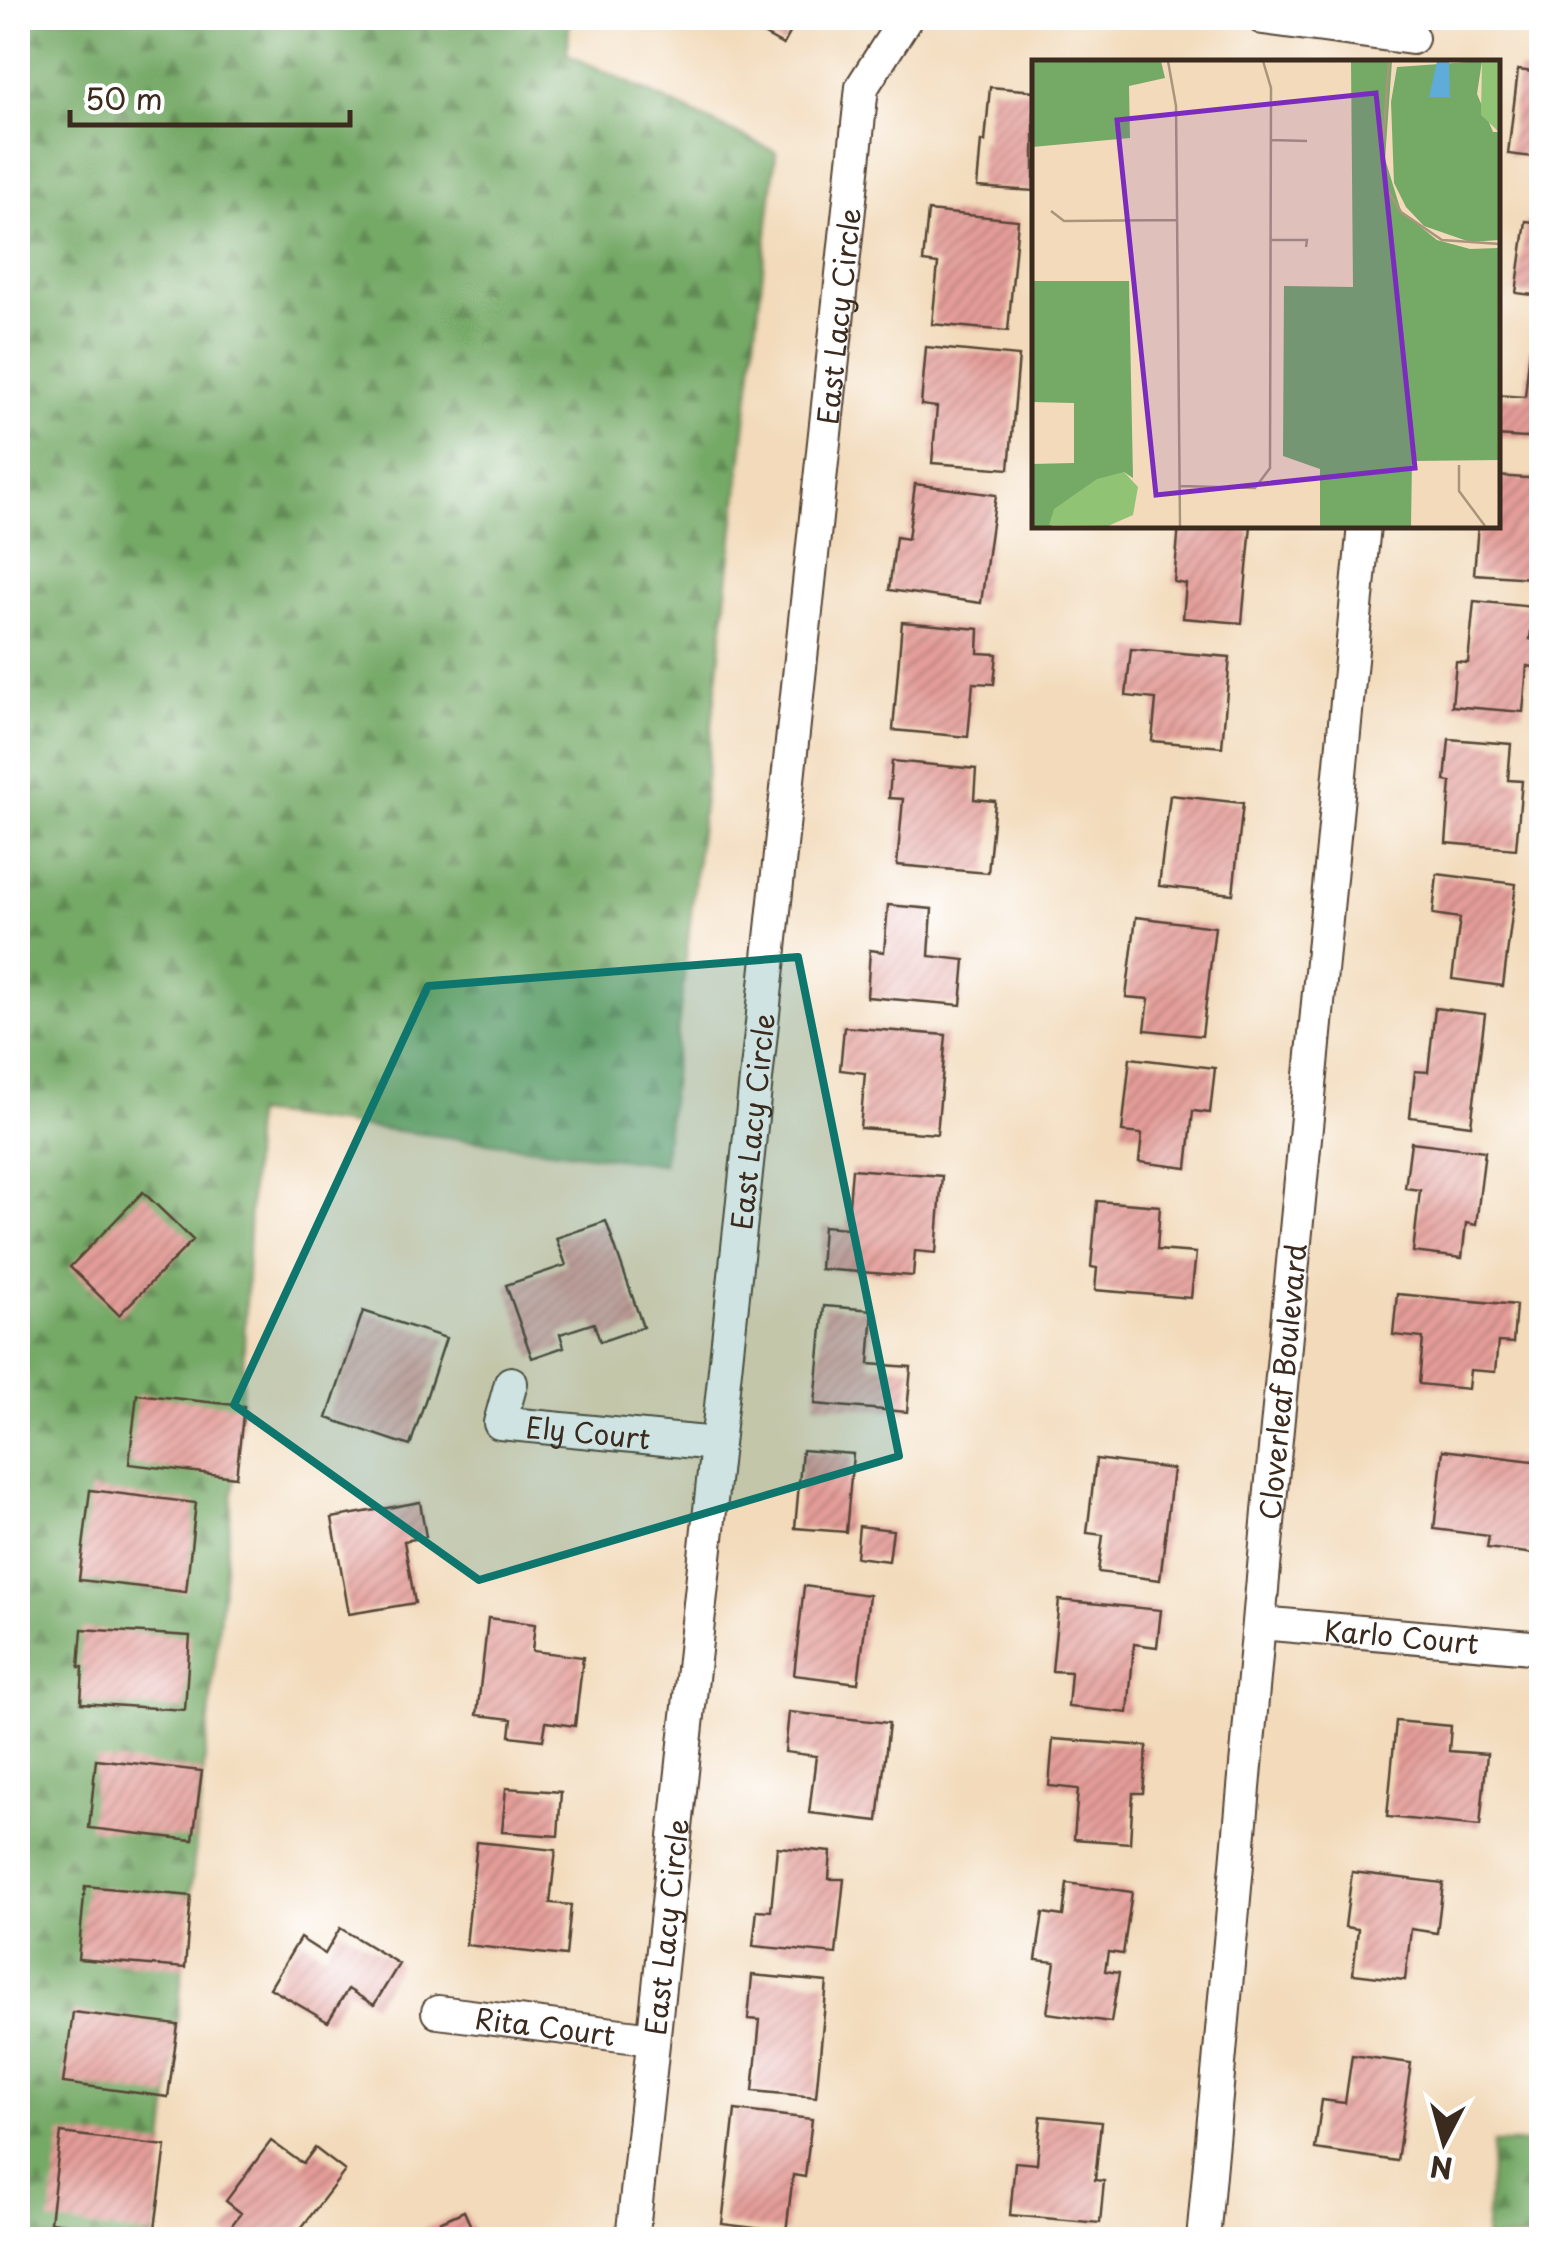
<svg xmlns="http://www.w3.org/2000/svg" width="1559" height="2257" viewBox="0 0 1559 2257" font-family="'Playpen Sans',sans-serif">
	<style>
		.forest { fill: url(#forest-firs); stroke: #586a42; stroke-width: 2.5 }
		.building { fill: url(#building-hatch) }
		.lines { fill: none; stroke-linecap: round; stroke-linejoin: round }
		.street-casing { stroke: #564435; stroke-width: 36 }
		.street { stroke: #fff; stroke-width: 32 }
		.marked { fill: #0f766e; fill-opacity: 0.2; stroke: #0f766e; stroke-width: 8; stroke-linejoin: round }
		.labels { text-anchor: middle; dominant-baseline: central; stroke-width: 9; stroke-linejoin: round; paint-order: stroke }
		.street-label { font-size: 28px; fill: #3b2a1e; stroke: #fff }
		.inset-road { fill: none; stroke: #a9947c; stroke-width: 2.5 }
		.view { fill: #7b2cbf; fill-opacity: 0.15; stroke: #7b2cbf; stroke-width: 5 }
		.inset-edge { fill: none; stroke: #3b2a1e; stroke-width: 5 }
	</style>
	<defs>
		<pattern id="forest-firs" width="22" height="20" patternUnits="userSpaceOnUse" patternTransform="scale(2.5)"><rect width="22" height="20" fill="#74a966"/><path d="M5 1l3.5 6h-7zM16 11l3.5 6h-7z" fill="#608a53"/></pattern>
		<pattern id="building-hatch" width="6" height="6" patternUnits="userSpaceOnUse" patternTransform="scale(2.5)"><rect width="6" height="6" fill="#e49d99"/><path d="M-1 1l2-2M0 6l6-6M5 7l2-2" fill="none" stroke="#ba807c"/></pattern>
	</defs>
	<rect width="100%" height="100%" fill="#fff"/>
	<filter id="ink" filterUnits="userSpaceOnUse"><feTurbulence type="fractalNoise" baseFrequency=".01" numOctaves="2"/><feDisplacementMap in="SourceGraphic" scale="20" xChannelSelector="R" yChannelSelector="G"/><feConvolveMatrix kernelMatrix="1 2 1 2 8 2 1 2 1" color-interpolation-filters="sRGB"/></filter>
	<filter id="wash" filterUnits="userSpaceOnUse"><feTurbulence type="fractalNoise" baseFrequency=".0048" numOctaves="4" result="noise"/><feDisplacementMap in="SourceGraphic" scale="40" xChannelSelector="R" yChannelSelector="G"/><feGaussianBlur stdDeviation="2.25" result="paint"/><feColorMatrix in="noise" values="0 0 0 0 0 0 0 0 0 0 0 0 0 0 0 0 0 1.4 0 .05"/><feComposite in="paint" operator="in"/></filter>
	<g filter="url(#wash)">
		<rect width="100%" height="100%" fill="#f2daba"/>
		<!-- forest -->
		<path class="forest" d="M18,18H570L567,54L776,152L663,1164L254,1113L241,1415L154,2239H18Z
			M1493,2143H1541V2239H1485Z"/>
		<g id="blocks">
			<!-- building -->
			<path class="building" d="M734,18H799L783,45Z
				M1518,70L1542,73V158L1508,154Z
				M990,87L1034,91V191L977,187L981,141L985,142Z
				M928,211L1018,220L1008,331L932,324L938,264L923,262Z
				M1526,221L1542,223V296L1516,293Z
				M926,347L1019,356L1009,469L932,463L937,407L921,405Z
				M1530,348L1542,349V439L1496,436V395L1525,397Z
				M1496,476L1542,479V530L1535,529L1532,578L1474,574L1478,525H1496Z
				M915,484L996,495L981,603L889,590L896,537L908,539Z
				M1179,525H1251L1242,623L1183,618L1186,584L1174,582Z
				M1474,601L1534,607L1530,639L1542,640L1540,668L1527,666L1523,712L1452,706L1456,662L1468,663Z
				M902,622L979,629L978,653L997,654L994,684L973,683L968,737L893,730Z
				M1131,649L1230,657L1222,747L1152,741L1156,699L1126,696Z
				M1449,739L1511,744L1508,780L1522,781L1516,849L1446,843L1451,782L1445,781Z
				M892,761L976,769L974,799L995,801L988,873L897,865L903,799L889,798Z
				M1170,795L1243,803L1233,894L1159,886Z
				M1437,874L1516,884L1503,986L1452,979L1460,918L1433,914Z
				M888,905L932,909L929,956L965,960L961,1005L867,997L870,950L884,952Z
				M1136,917L1215,927L1202,1036L1145,1030L1149,999L1126,997Z
				M1435,1008L1485,1014L1471,1125L1410,1117L1415,1071L1428,1072Z
				M844,1027L946,1035L937,1134L860,1128L865,1073L840,1070Z
				M1130,1058L1215,1068L1210,1113L1193,1111L1187,1168L1139,1162L1142,1134L1122,1132Z
				M1411,1142L1485,1151L1476,1225L1466,1223L1462,1258L1413,1252L1420,1190L1405,1188Z
				M852,1169L942,1176L936,1253L915,1251L913,1276L820,1269L823,1226L847,1228Z
				M143,1192L193,1240L119,1315L70,1267Z
				M1097,1201L1160,1206L1157,1250L1196,1253L1191,1298L1095,1290L1097,1268L1091,1267Z
				M606,1221L643,1327L600,1342L594,1323L560,1334L564,1347L532,1358L506,1285L566,1265L556,1238Z
				M1397,1294L1516,1305L1513,1343L1498,1342L1495,1372L1470,1370L1468,1389L1419,1384L1423,1338L1393,1335Z
				M824,1306L873,1310L869,1364L911,1367L907,1412L815,1404Z
				M363,1311L446,1338L410,1446L327,1418Z
				M137,1394L244,1406L236,1477L129,1464Z
				M802,1450L853,1454L846,1532L795,1528Z
				M1443,1450L1542,1462V1555L1487,1548L1489,1536L1434,1529Z
				M1096,1459L1173,1469L1160,1580L1098,1572L1103,1535L1087,1533Z
				M90,1490L196,1503L186,1592L79,1580Z
				M420,1502L426,1537L404,1541L415,1603L349,1614L332,1518Z
				M859,1526L893,1530L889,1561L856,1557Z
				M804,1586L869,1595L858,1683L794,1675Z
				M1059,1600L1161,1610L1157,1647L1134,1644L1128,1713L1068,1707L1071,1672L1052,1671Z
				M488,1618L535,1624L532,1651L583,1657L575,1726L546,1722L543,1740L510,1736L512,1719L477,1715Z
				M82,1629L190,1636L185,1710L81,1703L83,1667H79Z
				M789,1712L889,1723L878,1821L809,1813L816,1756L785,1752Z
				M1396,1721L1451,1726L1449,1751L1487,1754L1480,1826L1387,1817Z
				M1053,1739L1147,1746L1143,1793H1133L1130,1843L1074,1839L1078,1789L1049,1786Z
				M96,1759L202,1771L193,1840L89,1828Z
				M506,1788L561,1792L558,1836L502,1832Z
				M477,1842L556,1850L550,1903L571,1905L566,1956L466,1945Z
				M777,1847L831,1852L829,1879H844L836,1954L753,1946L757,1910L771,1911Z
				M1352,1872L1443,1883L1437,1933L1411,1929L1405,1980L1353,1974L1358,1929L1345,1927Z
				M1067,1883L1132,1892L1123,1954L1108,1952L1105,1971L1119,1973L1111,2022L1047,2013L1055,1962L1036,1960L1043,1913L1063,1916Z
				M85,1886L191,1896L185,1968L78,1959Z
				M340,1928L399,1964L374,2005L348,1989L328,2022L270,1988L300,1938L325,1954Z
				M752,1975L827,1982L816,2097L753,2091L760,2020L748,2019Z
				M73,2012L178,2025L168,2097L63,2083Z
				M1352,2055L1411,2063L1397,2161L1315,2149L1322,2100L1345,2103Z
				M735,2110L812,2119L805,2177L793,2175L786,2232L722,2224Z
				M1041,2116L1101,2122L1095,2180L1104,2181L1100,2223L1010,2215L1015,2162L1037,2164Z
				M61,2133L166,2146L154,2236L50,2222Z
				M271,2141L303,2164L315,2148L345,2171L292,2240H270L264,2235L260,2240H233L225,2234L241,2213L226,2201Z
				M464,2211L477,2240H400Z"/>
		</g>
	</g>
	<g filter="url(#ink)">
		<use href="#blocks" fill-opacity="0" stroke="#564435" stroke-width="2.5"/>
		<g class="lines">
			<!-- street casing -->
			<g class="street-casing">
				<g id="street">
					<path d="M1263,18L1412,38"/>
					<path id="s1" d="M511,1383L500,1423L716,1444"/>
					<path id="s2" d="M1260,1623L1542,1648"/>
					<path id="s3" d="M438,2012L653,2039"/>
					<path id="s4" d="M632,2240L862,87L906,18"/>
					<path id="s5" d="M1203,2240L1270,1501L1364,525"/>
				</g>
			</g>
			<!-- street -->
			<use href="#street" class="street"/>
		</g>
	</g>
	<!-- marked area -->
	<path class="marked" d="M798,957L899,1456L479,1580L234,1405L428,986Z"/>
	<g class="labels">
		<!-- street labels -->
		<g class="street-label">
			<text stroke="none"><textPath href="#s4" startOffset="1935">East Lacy Circle</textPath></text>
			<text stroke="none"><textPath href="#s4" startOffset="1125">East Lacy Circle</textPath></text>
			<text stroke="none"><textPath href="#s5" startOffset="862">Cloverleaf Boulevard</textPath></text>
			<text stroke="none"><textPath href="#s1" startOffset="130">Ely Court</textPath></text>
			<text stroke="none"><textPath href="#s2" startOffset="142">Karlo Court</textPath></text>
			<text stroke="none"><textPath href="#s4" startOffset="315">East Lacy Circle</textPath></text>
			<text stroke="none"><textPath href="#s3" startOffset="108">Rita Court</textPath></text>
		</g>
	</g>
	<!-- overview -->
	<g transform="translate(1032 60)">
		<rect width="468" height="468" fill="#f2daba"/>
		<path d="M0,1H129L133,18L97,26L98,78L0,87ZM319,1H360L353,99L369,151L405,180L438,189L467,188V400L380,401L379,466H288V409L251,396L252,226L321,227ZM450,1L445,34L461,72H467V180L438,182L392,166L374,147L362,123L359,42L365,7ZM0,221H97L101,418L92,412L19,466H0V404L42,403V343L0,342Z" fill="#74a966"/>
		<path d="M450,1H467V72L449,55ZM92,412L106,427L101,455L76,466L17,465L22,449L65,419Z" fill="#90c374"/>
		<path d="M405,1H417L418,37H397Z" fill="#5eacd7"/>
		<path class="inset-road" d="M136,1L144,46L148,466M357,1L350,96L355,129L369,152L410,180L468,184M239,80L275,81M19,151L32,161L145,160M239,180H275L274,187M427,405V431L453,466M148,426L223,428L238,408L239,28L231,1"/>
		<path class="view" d="M344,33L383,408L124,435L85,60Z"/>
		<rect width="468" height="468" class="inset-edge"/>
	</g>
	<!-- margin -->
	<rect width="1559" height="2257" fill="none" stroke="#fff" stroke-width="60"/>
	<!-- north arrow -->
	<g transform="translate(1444 2142) rotate(186)" stroke="#ffffff" stroke-width="8" paint-order="stroke">
	<path d="M0-8L18 38L0 25L-18 38Z" fill="#3b2a1e"/>
	<text y="-15" font-size="28" font-weight="bold" text-anchor="middle" fill="#3b2a1e">N</text>
	</g>
	<!-- scale -->
	<path d="M70 110v15h280v-15" fill="none" stroke="#3b2a1e" stroke-width="5"/>
	<text x="85" y="110" font-size="30" fill="#3b2a1e" stroke="#ffffff" stroke-width="8" paint-order="stroke">50 m</text>
</svg>
